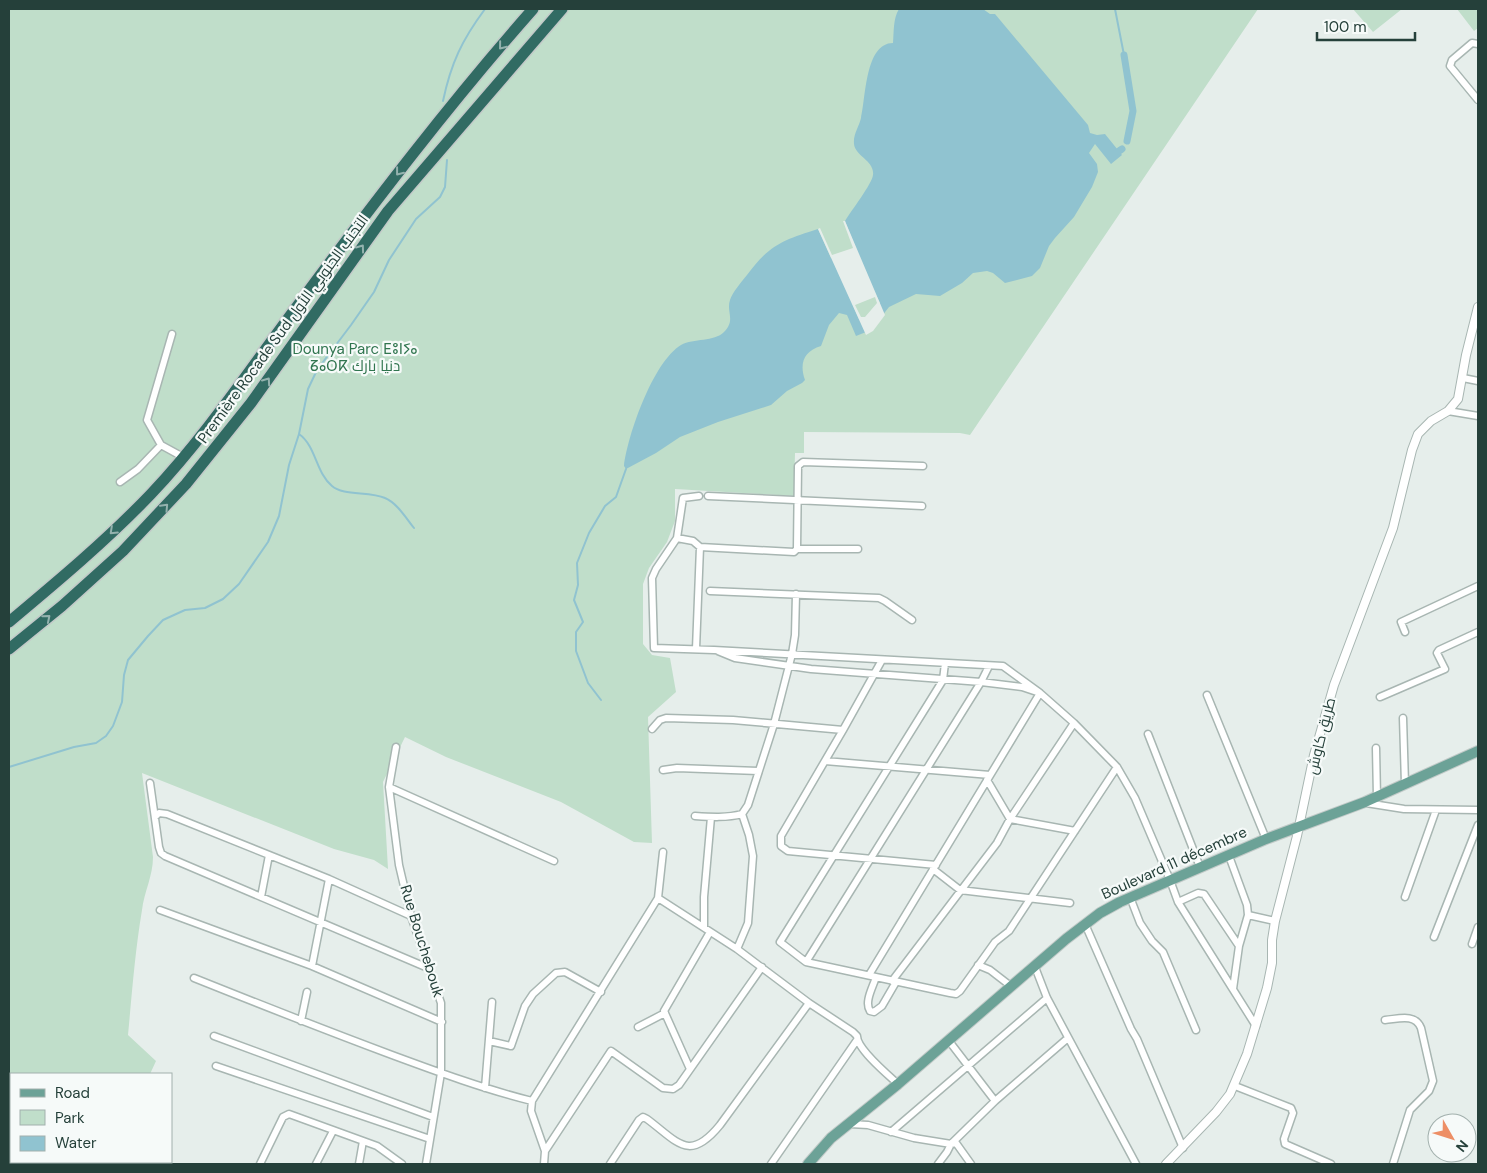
<svg xmlns="http://www.w3.org/2000/svg" width="1487" height="1173" viewBox="0 0 1487 1173" font-family="'DM Sans',Cairo,'Noto Sans Tifinagh',sans-serif">
	<style>
		.green { fill: #c0deca }
		.water { fill: #90c3d0; fill-rule: evenodd }
		.pier { fill: #e6eeeb; fill-rule: evenodd }
		.lines { fill: none; stroke-linecap: round; stroke-linejoin: round }
		.stream { stroke: #90c3d0; stroke-width: 2 }
		.canal { stroke: #90c3d0; stroke-width: 7 }
		.minor-casing { stroke: #a8b6b2; stroke-width: 9 }
		.tertiary-casing { stroke: #a8b6b2; stroke-width: 10 }
		.primary-casing { stroke: #c2cac8; stroke-width: 12 }
		.motorway-casing { stroke: #c2cac8; stroke-width: 14 }
		.minor { stroke: #fff; stroke-width: 6 }
		.tertiary { stroke: #fff; stroke-width: 8 }
		.primary { stroke: #6ca297; stroke-width: 10 }
		.motorway { stroke: #316b63; stroke-width: 11 }
		.oneway { stroke: #94b2ae }
		.labels { text-anchor: middle; dominant-baseline: central; stroke-width: 4.5; stroke-linejoin: round; paint-order: stroke }
		.street-label { font-size: 15px; fill: #25403a; stroke: #f6faf9 }
		.park-label { font-size: 15px; fill: #30754f; stroke: #f6faf9 }
	</style>
	<rect width="100%" height="100%" fill="#e6eeeb"/>
	<!-- green -->
	<path class="green" d="M9,9H1258L970,435L960,433L804,432V453H795L794,496L675,489V521L667,542L649,568L643,584V644L652,655L670,658L676,692L648,717L652,843L634,842L561,802L446,757L405,737L383,782L388,869L374,860L334,849L142,773L153,857C153,876 144,892 142,910C135,952 132,993 128,1035L156,1061L150,1074H11V1122L9,1125Z
		M1353,9H1402L1373,32Z
		M1457,9H1478V28L1474,31Z"/>
	<!-- water -->
	<path class="water" d="M899,9H983L990,14H995L1088,125L1090,133L1097,135L1105,134L1122,155L1111,164L1095,144L1089,153L1097,164L1098,172L1092,187L1074,217L1055,238L1049,246L1040,268L1032,276L1005,283L993,273L987,271L973,273L962,283L940,296L916,294L889,307L871,330L856,336L847,315L839,313L829,325L821,346C804,351 799,363 805,380L802,383L787,391L771,405L718,422L680,437L656,453L626,469L624,466C628,434 653,362 681,345C694,338 714,342 724,332C736,320 726,312 730,300C732,293 742,281 747,275C769,245 783,240 818,229L831,258L856,249L845,221C851,211 872,184 873,175C875,161 855,156 854,144C853,134 859,127 861,118C866,98 865,43 893,43C894,31 893,19 899,9ZM876,295L880,303L865,320L859,319L852,303Z"/>
	<!-- pier -->
	<path class="pier" d="M843,221H845L885,315L873,331L866,335L818,229L820,228L832,255L853,248ZM875,297L877,303L865,317H861L855,305Z"/>
	<g class="lines">
		<!-- stream -->
		<path class="stream" d="M1115,9L1124,55
			M443,101C451,63 462,40 485,9
			M299,434C316,446 316,473 332,486C343,496 370,491 385,498C397,503 406,518 414,528
			M601,700L588,683L576,651V632L583,622L574,600L578,585L577,563L589,533L605,506L616,497L626,469
			M9,767L74,747L96,743L106,736L113,726L122,702L124,675L128,660L148,636L163,620L185,610L205,608L223,599L239,584L268,542L279,516L289,465L299,434L308,389L317,370L351,325L374,292L389,260L416,219L440,197L445,187L447,160"/>
		<!-- canal -->
		<path class="canal" d="M1124,55L1133,111L1127,141
			M1119,151L1122,149"/>
		<!-- minor casing -->
		<g class="minor-casing">
			<path id="minor" d="M1478,44L1472,43L1452,60L1450,66L1478,100
				M172,334L147,420L161,445L183,457
				M1463,378L1478,381
				M1448,411L1478,416
				M120,482L138,469L161,445
				M699,496L683,498L677,538L656,569L652,578L654,648L714,650L1003,666L1040,693L1074,723L1117,767L1135,798L1170,880L1178,902L1256,1026
				M708,496L922,506
				M677,538L693,541L700,547
				M797,549H858
				M710,591L879,598L885,601L912,620
				M1405,632L1401,622L1478,586
				M696,649L700,547L794,552L797,549L798,466L803,462L923,466
				M718,651L735,658L811,669L981,682L1022,687L1040,693L869,975
				M882,660L843,730L781,836V846L788,851L936,865
				M945,663L943,680L780,942L806,962L950,993L956,994L960,991L995,942L1009,931L1117,767
				M1207,695L1266,839
				M1380,697L1445,669L1437,653L1439,650L1478,632
				M1403,718L1405,784
				M652,729L660,720L666,718L733,720L843,730
				M1148,734L1200,867
				M396,747L389,787L399,865L411,916L441,1003V1073L426,1164
				M1376,748L1377,797
				M825,761L990,775
				M663,770L677,768L758,771
				M987,780L1010,819L1075,831
				M150,783L159,847L161,853L165,856L428,968
				M389,787L554,861
				M1366,803L1404,809L1478,810
				M695,816C711,817 727,818 742,814L748,805L774,724L792,654L795,635L796,594
				M155,817L159,813L167,814L329,879L411,916
				M1229,856L1247,905L1248,915L1239,946
				M933,869L960,890L1070,903
				M261,897L269,855
				M1130,897L1140,923L1152,941L1163,952L1196,1030
				M1405,897L1436,810
				M658,898L737,949L809,1003L853,1032L857,1036C857,1049 888,1075 898,1084
				M1178,902L1198,893L1204,894L1239,946L1233,989
				M160,910L312,966L442,1022
				M1248,915L1275,921
				M1085,924L1131,1029L1137,1039L1183,1148
				M704,927V897L711,817
				M1434,937L1478,825
				M1472,944L1478,927
				M737,949L748,923L753,856L749,835L742,814
				M806,962L981,682L989,666
				M978,965L990,970L1012,987
				M312,966L329,879
				M1035,967L1047,998L1136,1164
				M876,977C873,987 864,1002 870,1011L874,1012L882,1006L896,982
				M194,978C259,1004 325,1030 392,1055C438,1072 484,1089 532,1101
				M892,981L997,843L1010,819L1074,723
				M1385,1020C1398,1019 1415,1013 1421,1028L1433,1081L1429,1091L1410,1110L1393,1164
				M301,1021L307,992
				M638,1027L665,1013
				M214,1036L433,1117
				M489,1041L511,1046L525,1006L533,994L556,973L565,972L601,992
				M949,1041L995,1101
				M216,1066L430,1139
				M690,1069L664,1011L710,932
				M1235,1086L1291,1108L1293,1113L1284,1139L1285,1144L1331,1164
				M485,1088L492,1002
				M850,1124L868,1125L914,1138L951,1144L956,1143L971,1164
				M891,1132L1047,998
				M545,1151L611,1051L663,1088L673,1089L679,1085L762,967
				M260,1164L283,1117L289,1114L377,1146L402,1164
				M316,1164L333,1131
				M359,1164L363,1141
				M544,1164L545,1151L531,1111L532,1101L658,898L663,852
				M610,1164L639,1120L643,1117L647,1119C678,1142 689,1163 720,1125L809,1003
				M771,1164L857,1040
				M938,1164L947,1152L951,1144L995,1101L1068,1038"/>
		</g>
		<!-- tertiary casing -->
		<g class="tertiary-casing">
			<path id="tertiary" d="M1166,1164L1216,1112L1230,1094L1247,1054L1267,988L1272,963V940L1275,921L1297,836L1314,755L1334,685L1393,528L1412,450L1418,434L1431,421L1448,411L1458,399L1466,355L1478,307"/>
		</g>
		<!-- primary casing -->
		<g class="primary-casing">
			<path id="primary" d="M808,1164L831,1138L898,1084L1066,939L1100,913L1120,902L1266,839L1365,802L1478,751"/>
		</g>
		<!-- motorway casing -->
		<g class="motorway-casing">
			<path id="motorway" d="M9,622C58,581 107,540 151,494C206,436 250,369 298,305C373,204 450,103 533,9
				M9,649L62,606L123,551L186,484L251,403L388,211L562,9"/>
		</g>
		<!-- minor -->
		<use href="#minor" class="minor"/>
		<!-- tertiary -->
		<use href="#tertiary" class="tertiary"/>
		<!-- primary -->
		<use href="#primary" class="primary"/>
		<!-- motorway -->
		<use href="#motorway" class="motorway"/>
	</g>
	<!-- one-way arrows -->
	<defs><path id="oneway-chevron" d="M-2-3.5L2.5 0L-2 3.5" fill="none" stroke-width="1.6" stroke-linecap="round" stroke-linejoin="round" transform="scale(1.25)"/></defs>
	<g class="oneway">
		<use href="#oneway-chevron" transform="translate(502 46) rotate(129)"/>
		<use href="#oneway-chevron" transform="translate(399 172) rotate(128)"/>
		<use href="#oneway-chevron" transform="translate(361 248) rotate(-54)"/>
		<use href="#oneway-chevron" transform="translate(267 381) rotate(-55)"/>
		<use href="#oneway-chevron" transform="translate(165 507) rotate(-47)"/>
		<use href="#oneway-chevron" transform="translate(113 531) rotate(137)"/>
		<use href="#oneway-chevron" transform="translate(47 618) rotate(-40)"/>
	</g>
	<g class="labels">
		<!-- street labels -->
		<g class="street-label">
			<text transform="translate(283 329) rotate(-54)">Première Rocade Sud التجنب الجنوبي الأول</text>
			<text transform="translate(1321 736) rotate(-76)">طريق كاوش</text>
			<text transform="translate(1174 863) rotate(-24)">Boulevard 11 décembre</text>
			<text transform="translate(422 941) rotate(73)">Rue Bouchebouk</text>
		</g>
		<!-- park labels -->
		<g class="park-label">
			<text x="355" y="349">Dounya Parc ⴹⵓⵏⵢⴰ<tspan x="355" dy="17">ⵒⴰⵔⴽ دنيا بارك</tspan></text>
		</g>
	</g>
	<!-- border -->
	<rect width="1487" height="1173" fill="none" stroke="#25403a" stroke-width="20"/>
	<!-- legend -->
	<rect x="10" y="1073" width="162" height="90" fill="#f6faf9" stroke="#a2b0ad"/>
	<rect x="20" y="1089" width="25" height="8" fill="#6ca297" stroke="#a2b0ad"/>
	<text x="55" y="1098" font-size="15" fill="#25403a">Road</text>
	<rect x="20" y="1110" width="25" height="15" fill="#c0deca" stroke="#a2b0ad"/>
	<text x="55" y="1123" font-size="15" fill="#25403a">Park</text>
	<rect x="20" y="1136" width="25" height="15" fill="#90c3d0" stroke="#a2b0ad"/>
	<text x="55" y="1148" font-size="15" fill="#25403a">Water</text>
	<!-- north arrow -->
	<g transform="translate(1452 1138) rotate(129)"><circle r="24" fill="#f6faf9" stroke="#a2b0ad"/>
	<path d="M0-4L9 19L0 12L-9 19Z" fill="#ed8e65"/>
	<text y="-8" font-size="14" font-weight="bold" text-anchor="middle" fill="#25403a">N</text>
	</g>
	<!-- scale -->
	<path d="M1317 32v8h98v-8" fill="none" stroke="#25403a" stroke-width="2.5"/>
	<text x="1324" y="32" font-size="15" fill="#25403a" stroke="#f6faf9" stroke-width="4" paint-order="stroke">100 m</text>
</svg>
